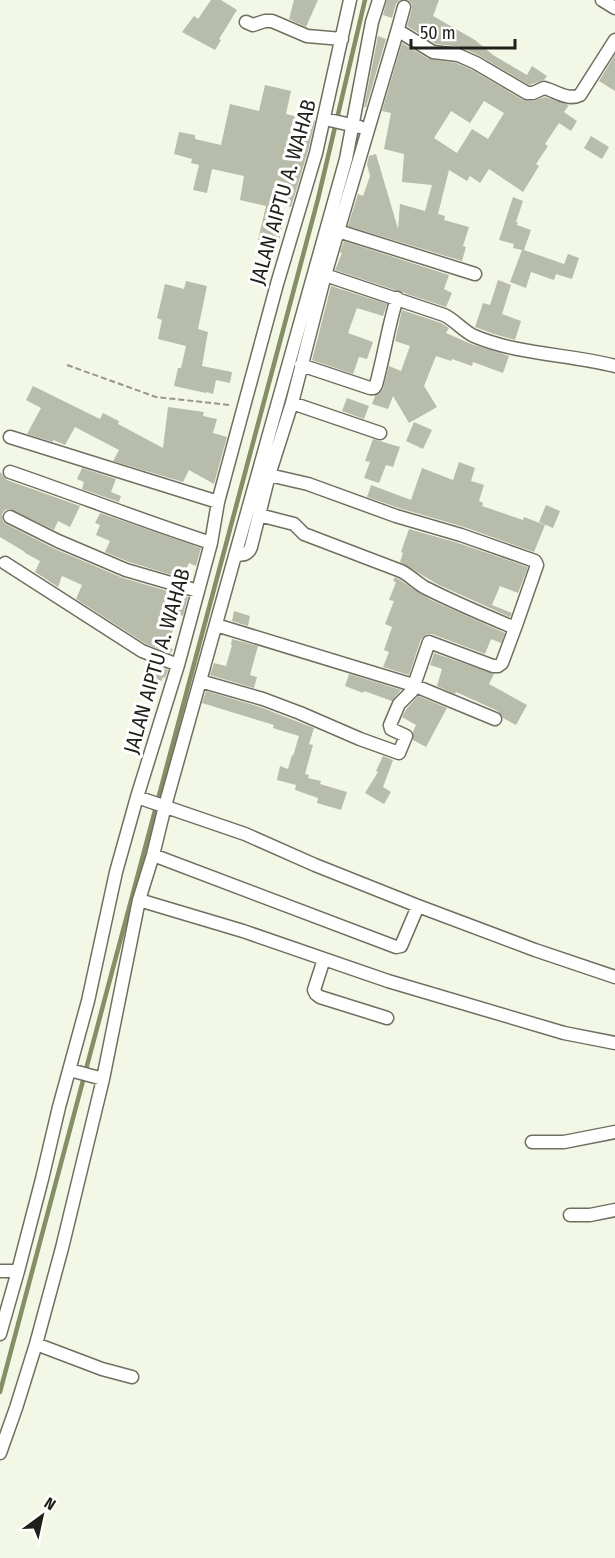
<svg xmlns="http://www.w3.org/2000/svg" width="615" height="1558" viewBox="0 0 615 1558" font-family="'Fira Sans Condensed',sans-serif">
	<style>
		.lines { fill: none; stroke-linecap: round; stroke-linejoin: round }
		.stream { stroke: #868e66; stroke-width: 4.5 }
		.building { fill: #b8bcab; fill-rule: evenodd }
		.minor-casing { stroke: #6d7061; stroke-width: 15 }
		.path { stroke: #94978a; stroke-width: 2; stroke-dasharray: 6 3; stroke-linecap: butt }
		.minor { stroke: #fff; stroke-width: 12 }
		.labels { text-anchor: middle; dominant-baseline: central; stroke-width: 6; stroke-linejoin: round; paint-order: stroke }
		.street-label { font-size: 21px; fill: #1e2019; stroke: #fff }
	</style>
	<rect width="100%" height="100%" fill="#f3f7e5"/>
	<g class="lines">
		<!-- stream -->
		<path class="stream" d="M0,1392L318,199L365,0"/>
	</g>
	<!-- building -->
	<path class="building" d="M211,0H221L237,10L219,39L221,40L215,50L182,32L194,16L198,19Z
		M294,0H318L306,27L289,19Z
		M387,0H400L396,4L392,18L383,15Z
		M408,0H439L433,16L475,40L493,55L527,75L532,66L547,76L544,80L529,85L480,56L461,47L436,44L407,26L412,9V4Z
		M378,36L386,39L366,107H364Z
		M402,43L429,59L456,63L472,70L523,100L533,101L545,97L569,105L564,112L577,121L571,131L559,123L545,144L548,146L536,164L539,166L523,192L489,169L480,183L470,176L467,181L449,170L438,214L445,216L444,220L469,227L463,246L466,247L462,261L348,226L358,194L363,196L370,176L367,164L369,156L376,154L398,229L400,204L425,211L432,185L402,182L404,154L384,149L391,113L382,111ZM484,101L504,113L488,139L472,129L457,153L434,138L451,111L470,123Z
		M615,55V91L599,81Z
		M265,85L291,91L286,114L315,121L308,151L291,207L282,205L277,226L282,228L278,245L258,240L266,206L240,200L244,176L212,169L207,193L193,190L199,165L191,163L192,159L174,154L179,132L195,135V139L221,145L230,104L259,111Z
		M591,136L609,147L602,159L584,148Z
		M513,197L523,201L516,222H518L517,225L531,230L524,250L564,264L568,254L579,258L572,279L556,274L554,280L531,272L526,288L510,282L522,250L513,248L514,244L499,240Z
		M344,241L449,275L444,289L452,293L446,307L335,270L342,253L340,252Z
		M498,280L511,285L502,314L521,321L515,340L494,334L475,327L483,303L490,305Z
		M186,281L207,286L198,329L208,332L202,366L232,372L230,383L216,380L213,394L207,392L206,393L174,386L178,368H181L186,346L158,339L162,320L157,318L165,284L184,289Z
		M331,286L387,304L383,316L357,308L348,333L373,342L367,359L359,357L353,374L312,360Z
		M402,310L441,323L449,328L446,333L471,344L509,356L503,373L473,362L472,366L452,359L451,361L436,356L424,386L437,407L409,423L393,396L388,409L372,404L375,396L378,395L383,389L389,366L401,371L410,346L395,341Z
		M33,386L100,419L103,413L119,421L118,424L163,448L168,407L204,412L203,416L217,419L213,433L227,437L214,484L189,470L183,482L113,461L119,450L75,427L65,445L53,440V442L27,434L41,408L26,400Z
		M347,398L369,406L364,419L342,411Z
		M414,422L432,430L423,449L406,441Z
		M373,439L400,447L393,467L386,465L379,483L364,478L370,462L365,461Z
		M459,462L475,468L471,481L484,485L479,501L483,503L482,506L523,520L524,517L545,525L534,552L464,527L399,508L367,497L371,485L411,500L422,468L453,480Z
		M82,468L116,479L111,492L121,496L119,502L82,489L84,482L77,479Z
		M0,472L7,480L80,506L70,527L58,521L54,530L10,509L5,510L2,514L3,521L6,524L55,549L123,578L188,597L183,616L180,615L166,646L173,649L170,653L146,644L76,599L82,585L62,576L58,587L35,572L40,561L25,553V552L0,537Z
		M546,505L560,511L553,528L539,522Z
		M100,513L201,548L196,566L189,563L182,578L129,562L105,552L110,541L96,535L100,525L95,523Z
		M409,529L458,543L528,567L518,593L500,586L492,605L512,613L510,617L439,585L400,562L403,553L401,552Z
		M395,577L431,600L505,633L501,643L491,639L485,654L432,634H427L421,639L409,675L383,667L389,652L384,650L392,627L385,624L394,601L389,600L396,582L393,581Z
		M234,611L250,616L248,626L232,621Z
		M232,639L258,646L250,675L257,677L254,688L210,675L214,663L226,666L232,645H231Z
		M434,653L494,674L489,684L527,705L516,725L503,718L498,711L456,692L455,694L437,686L442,669L430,665Z
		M148,662L168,670L165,678L163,677L157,692L142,686L149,671L145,669Z
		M349,674L401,690L392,701L364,691L363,693L345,686Z
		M206,691L260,707L314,728L309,744L313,745L305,774L309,775L308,778L321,781L320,784L347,792L341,810L317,803L318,798L295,790L296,785L277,780L280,766L288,769L292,755L293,756L299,736L273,728L274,725L202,703Z
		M418,696L447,708L426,747L413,740V732L416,725L402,717L407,708Z
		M383,756L393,760L383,787L391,792L384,804L365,793L378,772L376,771Z"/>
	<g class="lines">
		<!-- minor casing -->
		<g class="minor-casing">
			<path id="minor" d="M602,0L615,8
				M246,22L253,25L265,21H272L307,36L342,39
				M397,32L404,7
				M325,119L360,127
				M338,231L475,274
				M325,275L444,315C455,320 463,331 474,336C519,355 569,354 615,366
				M301,365L370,388H374L376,385C384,356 388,327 397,298
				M292,403L380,433
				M10,437L218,502
				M10,472C77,495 143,521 211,543
				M269,475L308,484L396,516L461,535L535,561L537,565L515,628
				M10,517L58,541L126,570L198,591
				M235,555C243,555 248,555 251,547L269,475L292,403L325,275L397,32L402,33L433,52L458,55L476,63L527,93H533L544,88C556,91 568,101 580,95L615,40
				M5,563L142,651L178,665
				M216,625L413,685L495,719
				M200,681L263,699L300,713L360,739L399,753L406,736L391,729L390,725L399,704L412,691L429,642L493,666H498L502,663L515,628C484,615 453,602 424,587C416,582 409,575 401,571L304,534L294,524L259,515
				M137,797L245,834L315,865L418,906L535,950L615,977
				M153,855L396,947L401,946L418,906
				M139,900L243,931L388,981L564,1033L615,1043
				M324,959L314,990L316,994L320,997L387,1018
				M70,1070L103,1079
				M532,1142H564L615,1132
				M570,1215H590L615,1210
				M0,1271H18
				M0,1334L18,1271L42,1179L59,1107L88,1001L116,872L137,797L178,665L211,543L218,502L277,284L316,153L350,0
				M36,1344L102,1369L132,1377
				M0,1453L16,1408L36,1344L62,1248L103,1079L139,900L153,855L165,806L346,159L372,22L379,0"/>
		</g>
		<!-- path -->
		<path class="path" d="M67,365L156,397L230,405"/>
		<!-- minor -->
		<use href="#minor" class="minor"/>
	</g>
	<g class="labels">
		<!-- street labels -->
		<g class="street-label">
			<text transform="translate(283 192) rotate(-74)">JALAN AIPTU A. WAHAB</text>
			<text transform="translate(157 661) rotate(-74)">JALAN AIPTU A. WAHAB</text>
		</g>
	</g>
	<!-- north arrow -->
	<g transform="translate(42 1516) rotate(33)" stroke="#ffffff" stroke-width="4.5" paint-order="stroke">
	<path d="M0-4.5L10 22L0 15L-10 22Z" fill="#1e2019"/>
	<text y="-9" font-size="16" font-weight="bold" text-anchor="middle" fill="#1e2019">N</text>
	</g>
	<!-- scale -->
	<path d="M411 39v9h104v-9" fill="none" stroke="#1e2019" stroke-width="3"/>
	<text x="420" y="39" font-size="18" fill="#1e2019" stroke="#ffffff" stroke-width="4.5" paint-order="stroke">50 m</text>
</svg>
